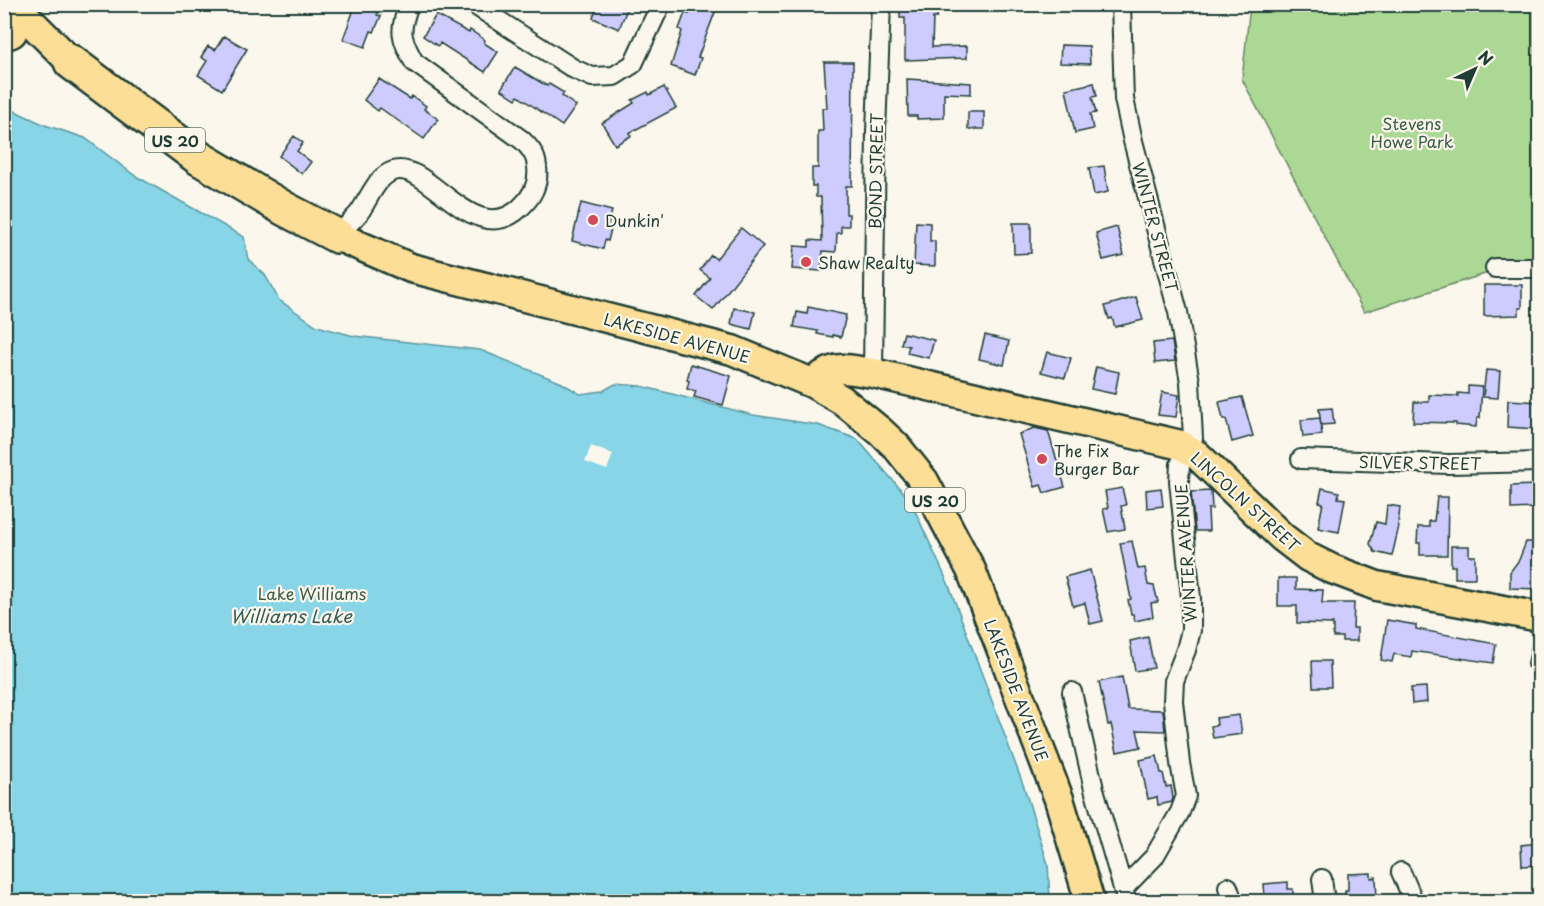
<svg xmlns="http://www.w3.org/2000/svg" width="1544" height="906" viewBox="0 0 1544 906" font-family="'Playpen Sans',sans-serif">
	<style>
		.green { fill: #acd896; stroke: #668a65; stroke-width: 1.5 }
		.water { fill: #87d5e6; stroke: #5d989f; stroke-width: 1.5 }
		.pier { fill: #fbf7ec }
		.building { fill: #ceccfe; stroke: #1f3d34; stroke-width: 1.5 }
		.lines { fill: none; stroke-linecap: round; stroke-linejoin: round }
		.street-casing { stroke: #1f3d34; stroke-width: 22 }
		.primary-casing { stroke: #1f3d34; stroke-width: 33 }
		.highway-casing { stroke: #1f3d34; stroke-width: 38 }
		.street { stroke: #fbf7ec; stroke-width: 18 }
		.primary { stroke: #fcde96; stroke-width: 28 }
		.highway { stroke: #fcde96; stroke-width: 33 }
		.poi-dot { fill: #d1495b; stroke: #fbf7ec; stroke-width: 2 }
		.labels { text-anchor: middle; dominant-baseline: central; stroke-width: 4.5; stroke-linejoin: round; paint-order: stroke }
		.shield { fill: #fbf7ec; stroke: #61756b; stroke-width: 1.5 }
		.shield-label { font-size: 15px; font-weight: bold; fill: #1f3d34 }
		.park-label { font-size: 16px; fill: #3b5c48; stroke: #fbf7ec }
		.street-label { font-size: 16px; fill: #1f3d34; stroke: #fbf7ec }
		.poi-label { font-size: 16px; fill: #1f3d34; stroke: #fbf7ec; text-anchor: start }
		.water-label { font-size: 18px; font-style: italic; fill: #345b58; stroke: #fbf7ec }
	</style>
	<rect width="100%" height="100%" fill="#fbf7ec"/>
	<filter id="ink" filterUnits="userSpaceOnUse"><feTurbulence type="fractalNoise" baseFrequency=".0167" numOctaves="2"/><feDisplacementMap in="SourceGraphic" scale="12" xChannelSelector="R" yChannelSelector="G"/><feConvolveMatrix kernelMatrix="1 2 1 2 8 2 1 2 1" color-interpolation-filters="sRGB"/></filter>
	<g filter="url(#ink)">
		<!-- green -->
		<path class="green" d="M1250,5H1539V257L1364,312L1242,79Z"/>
		<!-- water -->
		<path class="water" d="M4,106L45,125L85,138L134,175L244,237L248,259L265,275L279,300L317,326L354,336L480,350L562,383L580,394L603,391L615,384L641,386L753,415L818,425L857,439L910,500L948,583L1024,787L1048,864L1050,901H5Z"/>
		<!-- pier -->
		<path class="pier" d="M591,446L613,454L607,470L585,462Z"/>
		<!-- building -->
		<path class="building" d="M356,4H381L377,15L381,16L374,32L371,31L365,47L343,39Z
			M598,4H629L619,29L593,18Z
			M692,4H711L717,7L698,57L701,58L695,75L671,66L682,31L679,29L685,13L689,14Z
			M900,4H937V18H933L932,47L967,46V58L905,60V18H900Z
			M436,15L469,33L470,30L485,40L484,43L498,52L485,72L440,43L438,46L423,36Z
			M224,36L247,49L222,90L198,75L207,61L201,57L208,46L215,50Z
			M1061,45L1089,46L1090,64L1060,63Z
			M824,62H853L852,186H846V214H849V226H841V233H837L836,252L823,251L821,271L792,269L794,246L809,247V240L822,241L821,197H816V186H812V168H818V131H823L822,108H827Z
			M515,67L547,86L549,84L564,93L562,96L576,106L562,126L518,96L516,99L501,89Z
			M379,79L410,99L412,96L426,106L424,109L438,119L424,139L380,108L378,111L364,100Z
			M907,79L971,83V94L944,93V118L917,119V116H908Z
			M1094,83L1097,96L1092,97L1096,113L1090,114L1093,129L1075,133L1066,89Z
			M664,87L676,108L629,133L631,136L615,145L602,123L634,103L632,100L648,92L649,95Z
			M968,112H984V129H968Z
			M294,136L303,143L297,151L311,162L302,174L279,156Z
			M1104,166L1108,192L1094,195L1089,168Z
			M581,203L612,211L607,229H611L608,241L605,240L603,249L572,241Z
			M916,222L930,223V241H935V266L914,265Z
			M1013,223H1031V253L1014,254Z
			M1117,227L1124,255L1103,260L1096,233Z
			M741,228L763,246L713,310L696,296L710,278L700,270L711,255L716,259Z
			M1484,285H1522V308H1519V315L1484,316Z
			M1136,297L1143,320L1115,327L1112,318L1109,319L1105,306Z
			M808,307L846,315L841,337L833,335V337L817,334L818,331L794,327L797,312L807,314Z
			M734,308L755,312L751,329L731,324Z
			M904,333L934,340L929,358L907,353L909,346L901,344Z
			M985,335L1009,341L1004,365L979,359Z
			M1172,341L1175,361L1155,363L1153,343Z
			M1047,352L1071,358L1065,378L1041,372Z
			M691,364L731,376L723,405L694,397L696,391L687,389L689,381L687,380Z
			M1096,367L1119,372L1115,394L1091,389Z
			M1486,370L1500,371L1498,398L1483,397Z
			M1468,386L1482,387L1480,418H1477L1476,427L1456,425V423L1413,422L1414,402H1429V395L1458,396V393L1468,394Z
			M1162,392L1179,395L1176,417L1158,415Z
			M1242,397L1253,436L1232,442L1226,419H1223L1219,402Z
			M1508,400L1539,402L1538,429L1507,427Z
			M1332,408L1334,424L1321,425L1319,409Z
			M1320,418L1322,435L1303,437L1301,420Z
			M1034,428L1048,431L1065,487L1044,493L1041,485L1035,487L1019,434Z
			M1535,485V508L1511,509V486Z
			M1122,488L1126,505L1121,506L1125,529L1108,532L1103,509L1108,508L1105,491Z
			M1161,488L1163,506L1147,508L1146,490Z
			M1322,488L1339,492L1338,498L1345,499L1339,532L1318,528L1323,503L1319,502Z
			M1211,491L1212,509H1208L1209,531H1195L1191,492Z
			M1437,497H1448L1447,555H1420V543H1417L1418,527H1429V521H1434Z
			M1387,505L1400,507L1398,526H1399L1392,556L1375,552L1370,544L1376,522L1385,524Z
			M1132,541L1138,569L1145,568L1148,585L1154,586L1158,602L1151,603L1153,617L1135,621L1133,614H1131L1128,600L1131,599L1120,543Z
			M1526,542H1539V589L1510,588V572L1519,560Z
			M1451,546H1469V556H1475V578H1455V566H1451Z
			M1090,570L1103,621L1090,624L1085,603L1073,606L1065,577Z
			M1278,578H1296V589L1323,590L1322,603H1354L1353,628H1357V641H1342V637H1333V624L1297,623V606H1278Z
			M1387,620L1416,625V629L1496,644L1493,663L1412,651L1411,657L1394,654L1392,662L1381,660Z
			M1534,633H1539V669L1527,667Z
			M1148,637L1154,668L1135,671L1130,641Z
			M1312,661H1330L1331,687H1313Z
			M1122,677L1128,709L1163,710L1165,731L1137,730L1141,747L1117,752L1111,724L1108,725L1099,682Z
			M1426,687L1427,702L1412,704L1411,688Z
			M1239,715L1242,734L1213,738L1211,726L1217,725L1216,718Z
			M1157,756L1161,773H1163L1166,787L1171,786L1173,798L1172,802L1158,805L1157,797L1148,799L1140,760Z
			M1539,843V865L1522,866L1521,845Z
			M1371,873V878L1376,877L1377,902H1345V890H1348V874Z
			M1288,882V889H1293V902H1268V899H1265L1264,884Z"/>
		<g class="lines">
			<!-- street casing -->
			<g class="street-casing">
				<path id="street" d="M473,4L574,69L592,77L614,76L633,64L661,4
					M1121,4L1124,99L1133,141L1178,312L1190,382L1193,438L1189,450L1180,464L1179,481L1191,598V630L1186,650L1174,681L1173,701L1180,763L1186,796L1180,812L1154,857L1123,889
					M337,236C344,228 352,221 359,213C369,199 376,177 393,171C428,159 474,252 521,207C533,196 539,183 537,167C536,155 531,149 522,140L414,62C400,36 399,32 409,4
					M1495,268H1540
					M873,373L876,131L881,4
					M1301,459L1448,464L1540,462
					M1072,692L1094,789L1127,902
					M1401,872L1414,902
					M1322,879L1325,902
					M1228,887L1233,902"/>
			</g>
			<!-- primary casing -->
			<g class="primary-casing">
				<path id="primary" d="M13,4L71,62
					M337,236L411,268L732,350L812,383L842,400L880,431L896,446L924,481L971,570L1059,799L1090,902
					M812,383C837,363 844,369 873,373L1181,445L1197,455L1282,537L1308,557L1332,569L1377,586L1540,617"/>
			</g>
			<!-- highway casing -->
			<g class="highway-casing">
				<path id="highway" d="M14,4L16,7
					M4,28L10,31
					M71,62L199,158L285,209L337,236"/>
			</g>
			<!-- street -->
			<use href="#street" class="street"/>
			<!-- primary -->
			<use href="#primary" class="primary"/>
			<!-- highway -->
			<use href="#highway" class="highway"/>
		</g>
	</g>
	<!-- markers -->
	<g class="poi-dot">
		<circle cx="593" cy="220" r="6"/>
		<circle cx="806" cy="262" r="6"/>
		<circle cx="1042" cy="459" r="6"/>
	</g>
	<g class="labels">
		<!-- shield labels -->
		<g class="shield">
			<rect x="145" y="128" width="60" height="24" rx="4.5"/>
			<rect x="905" y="488" width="60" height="24" rx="4.5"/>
		</g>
		<g class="shield-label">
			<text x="175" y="140">US 20</text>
			<text x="935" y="500">US 20</text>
		</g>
		<!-- park labels -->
		<g class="park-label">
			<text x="1412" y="123">Stevens<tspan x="1412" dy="18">Howe Park</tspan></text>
			<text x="312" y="593">Lake Williams</text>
		</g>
		<!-- street labels -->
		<g class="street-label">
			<text transform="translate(875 171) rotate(-89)">BOND STREET</text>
			<text transform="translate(1156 227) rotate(75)">WINTER STREET</text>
			<text transform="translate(677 337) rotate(15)">LAKESIDE AVENUE</text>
			<text transform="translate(1420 462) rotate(1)">SILVER STREET</text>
			<text transform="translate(1246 501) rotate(42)">LINCOLN STREET</text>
			<text transform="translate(1185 553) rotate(-94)">WINTER AVENUE</text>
			<text transform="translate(1017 690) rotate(69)">LAKESIDE AVENUE</text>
		</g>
		<!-- poi labels -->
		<g class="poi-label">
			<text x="605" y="220">Dunkin'</text>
			<text x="818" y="262">Shaw Realty</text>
			<text x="1054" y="450">The Fix<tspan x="1054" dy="18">Burger Bar</tspan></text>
		</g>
		<!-- water labels -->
		<g class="water-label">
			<text x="291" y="615">Williams Lake</text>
		</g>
	</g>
	<!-- margin -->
	<rect width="1544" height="906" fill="none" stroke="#fbf7ec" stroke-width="24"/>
	<rect x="12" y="12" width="1520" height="882" fill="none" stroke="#1f3d34" stroke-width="2" filter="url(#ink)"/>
	<!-- north arrow -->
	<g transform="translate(1475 69) rotate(44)" stroke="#fbf7ec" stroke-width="4.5" paint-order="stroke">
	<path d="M0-4.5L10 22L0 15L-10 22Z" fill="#1f3d34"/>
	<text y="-9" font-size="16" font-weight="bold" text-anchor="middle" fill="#1f3d34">N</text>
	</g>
</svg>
